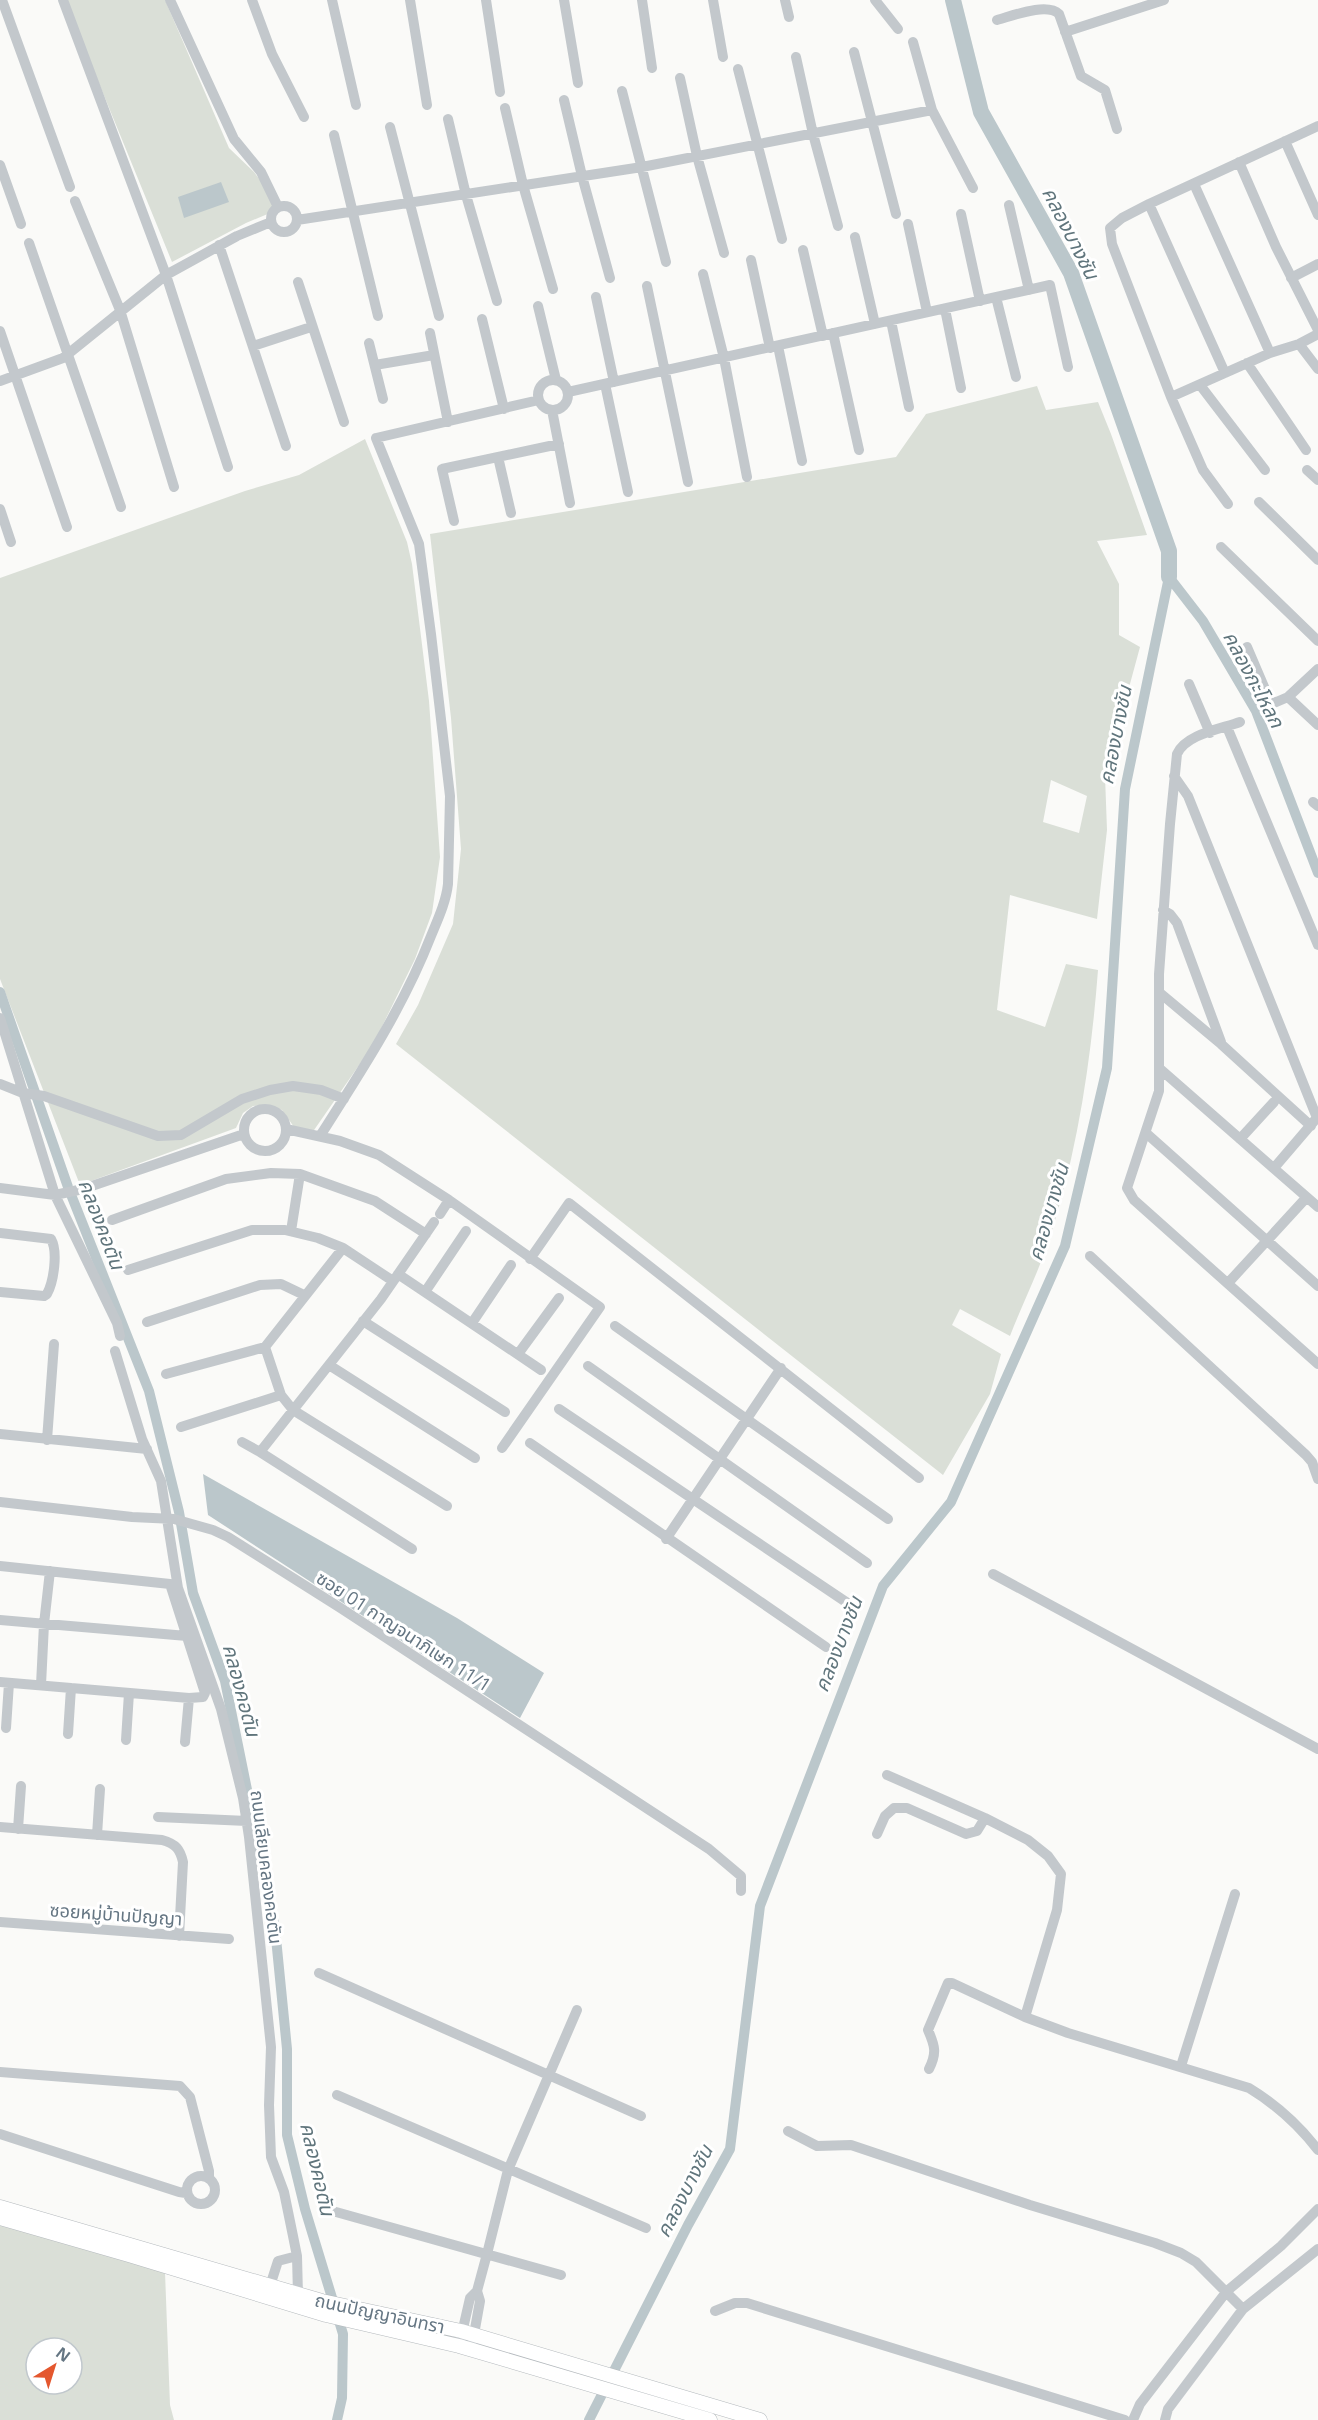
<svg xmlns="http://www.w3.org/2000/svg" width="1318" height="2420" viewBox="0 0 1318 2420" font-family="'Open Sans','Noto Sans Thai',sans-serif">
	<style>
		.green { fill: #dadfd7; fill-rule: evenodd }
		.water { fill: #bbc7cb }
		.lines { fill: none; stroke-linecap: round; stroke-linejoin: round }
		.canal { stroke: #bbc7cb; stroke-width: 10 }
		.river { stroke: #bbc7cb; stroke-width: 16 }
		.major-casing { stroke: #b5babe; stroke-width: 15 }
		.minor { stroke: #c3c8cc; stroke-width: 10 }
		.major { stroke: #fff; stroke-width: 14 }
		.labels { text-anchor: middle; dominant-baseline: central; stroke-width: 6; stroke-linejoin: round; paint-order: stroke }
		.street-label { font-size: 18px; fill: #657683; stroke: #fff }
		.water-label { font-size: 20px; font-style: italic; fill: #60757c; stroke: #fff }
	</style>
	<rect width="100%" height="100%" fill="#fafaf8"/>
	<!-- green -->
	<path class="green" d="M65,0H165L229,148L254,172L275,200L270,213L246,223L172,262Z
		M1037,386L1046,410L1098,402L1111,434L1147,535L1097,541L1119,584V635L1140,647L1105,776L1107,830L1097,919L1010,895L997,1010L1045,1027L1066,964L1098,970C1091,1062 1077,1155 1048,1243C1037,1275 1022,1305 1010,1336L960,1309L952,1325L1001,1354L990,1394L943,1475L396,1044L418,1005L453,924L461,849L451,718L430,534L896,457L926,414ZM1051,780L1087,796L1079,833L1043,822Z
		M365,439L407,542L412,564L429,701L440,857L432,913L415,959L373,1045L312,1133L294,1127L282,1110L264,1105L253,1106L243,1113L236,1128L80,1185L0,979V578L245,491L299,475Z
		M0,2220L165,2272L170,2405L174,2420H0ZM36,2348H72V2384H36Z"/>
	<!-- water -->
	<path class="water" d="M221,182L229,202L184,218L178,197Z
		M203,1474L457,1618L544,1673L520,1718L208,1515Z"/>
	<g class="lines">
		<!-- canal -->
		<path class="canal" d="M1169,577L1203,621L1256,711L1318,873
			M0,992L68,1187L149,1391L179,1512L193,1593L225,1681L275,1928L287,2049V2135L305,2209L343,2334L342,2398L337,2420
			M589,2420L688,2225L730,2149L760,1906L883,1586L951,1502L1065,1246L1107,1068L1125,789L1169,577"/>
		<!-- river -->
		<path class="river" d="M953,0L981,112L1071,273L1169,551V577"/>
		<!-- major casing -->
		<g class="major-casing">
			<path id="major" d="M0,2207L322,2301L461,2331L760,2420
				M0,2218L129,2255L326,2315L459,2346L710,2420"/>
		</g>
		<!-- minor -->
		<path class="minor" d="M2,0L70,187
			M63,0L166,275L228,467
			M170,0L234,139L261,172L278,207
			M252,0L272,54L304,117
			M332,0L356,105
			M410,0L427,105
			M486,0L500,92
			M564,0L578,83
			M642,0L652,68
			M713,0L723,57
			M785,0L789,17
			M875,0L898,29
			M997,20C1012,16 1047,2 1059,14L1081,76L1105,90L1117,129
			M1065,32L1164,0
			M913,42L932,110L973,188
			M854,52L896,214
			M796,57L813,134L838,226
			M738,69L782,239
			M680,78L697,156L724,253
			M622,91L666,262
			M564,100L582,176L610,278
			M505,108L523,185L553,289
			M448,119L466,195L497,301
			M390,127L439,316
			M334,135L378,316
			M1285,141L1318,215
			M1239,162L1276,247L1318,330
			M0,165L21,224
			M1194,184L1270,353
			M75,201L120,310L174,487
			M1149,204L1225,373
			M1009,205L1029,290
			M271 219a13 13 0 1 1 26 0a13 13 0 1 1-26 0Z
			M961,214L980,301
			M297,220L642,167L932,110
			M908,224L927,312
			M855,237L875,324
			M29,243L121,507
			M219,245L286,446
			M803,250L823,336
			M751,260L770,348
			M703,274L724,358L747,477
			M1291,278L1318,264
			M298,282L344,422
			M647,286L688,482
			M596,297L614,382
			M996,297L1016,377
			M538,306L556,380
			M945,309L961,388
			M482,319L504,409
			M891,321L909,407
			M0,331L67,527
			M430,333L448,422
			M833,333L859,450
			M369,343L383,399
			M1299,344L1318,369
			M253,346L311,327
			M778,346L802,461
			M1247,363L1306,450
			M375,365L434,355
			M538 395a15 15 0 1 1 30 0a15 15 0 1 1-30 0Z
			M0,381L63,358L166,275L237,236L271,222
			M605,384L628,492
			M1200,385L1265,470
			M568,392L1050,285L1068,367
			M1171,397L1270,353L1299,344L1318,334
			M552,410L570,503
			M498,457L511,513
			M1307,470L1318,480
			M1259,502L1318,560
			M1228,504L1203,470L1171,397L1112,244L1110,228L1122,218L1149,204L1318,126
			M0,509L11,542
			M454,521L442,469L559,444
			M1221,547L1318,641
			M1247,647L1268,696L1274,703L1288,697L1318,669
			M1189,684L1210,733
			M1288,697L1318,725
			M1240,722C1221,729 1186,734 1177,754L1170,824L1159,974V1091L1127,1188L1134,1200L1318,1364
			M1227,727L1318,945
			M1174,776L1188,796L1317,1118
			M1313,802L1318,806
			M1163,910L1170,914L1177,923L1221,1042
			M1160,993L1221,1044L1311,1126
			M0,1018L55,1195L117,1323L120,1336
			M1159,1068L1318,1207
			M0,1084L23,1093L44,1096L158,1136L181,1135L242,1099L270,1090L293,1086L321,1090L344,1099
			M244 1130a21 21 0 1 1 42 0a21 21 0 1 1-42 0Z
			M286,1129L340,1141L379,1155L449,1200L600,1307L502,1448
			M1146,1133L1318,1286
			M320,1136C361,1072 403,1008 431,936C438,919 446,902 448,884L450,796L431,634L419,544L376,438L539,400
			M1240,1139L1274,1102
			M1274,1168L1315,1120
			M0,1188L55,1195L83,1189L244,1134
			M440,1214L449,1200
			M112,1220L226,1179L271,1173L300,1174L375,1201L426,1234
			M291,1231L300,1174
			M0,1233L51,1239C58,1251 54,1281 47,1294L44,1296L0,1292
			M1090,1256L1306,1455L1312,1462L1318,1479
			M530,1259L569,1203L919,1478
			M128,1270L252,1230H285L318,1238L343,1248L393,1281
			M398,1274L541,1370
			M1228,1283L1306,1198
			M425,1292L466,1231
			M363,1321L505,1412
			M147,1322L260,1285L281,1284L304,1295
			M472,1323L511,1265
			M615,1326L888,1519
			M265,1347L281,1395L293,1410L447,1506
			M115,1351L142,1439L161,1481L178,1588L221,1709L243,1798L249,1837L271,2047L269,2105L271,2157L284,2192L293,2236L297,2256L298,2295
			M518,1354L559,1298
			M329,1365L475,1458
			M588,1366L867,1563
			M166,1374L265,1347L343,1248
			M559,1409L849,1604
			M181,1427L281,1395
			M0,1434L147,1449
			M47,1440L54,1344
			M242,1442L260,1452
			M530,1443L826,1647
			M0,1502L132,1517L174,1519L213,1530L228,1537L339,1607L709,1849L741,1876V1891
			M666,1539L781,1368
			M412,1549L260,1452L381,1299L434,1222
			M0,1566L170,1584L205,1693L203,1697L189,1698L0,1682
			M993,1574L1318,1749
			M0,1620L187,1636
			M41,1685L44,1624L50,1571
			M6,1728L9,1683
			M68,1734L71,1688
			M126,1740L129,1693
			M185,1742L189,1698
			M887,1775L985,1818L1028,1840L1048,1856L1061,1874L1057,1910L1025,2017L1068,2033L1249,2088C1277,2105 1298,2124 1318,2150
			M158,1817L247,1821
			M0,1827L162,1840C176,1844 180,1849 183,1862L179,1936
			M18,1829L21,1786
			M877,1834L885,1816L894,1808H907L966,1834L977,1831L985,1818
			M97,1835L100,1789
			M0,1922L229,1939
			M319,1973L641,2116
			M1181,2066L1235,1894
			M929,2069C937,2053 935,2046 928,2030L948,1983H952L1025,2017
			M0,2072L180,2086L190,2097L209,2171V2178
			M337,2095L646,2228
			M788,2131L817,2146L851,2145L1030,2205L1155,2243L1181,2253L1196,2262L1243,2309
			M0,2134L179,2192L186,2193
			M187 2190a14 14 0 1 1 28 0a14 14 0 1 1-28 0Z
			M336,2212L561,2275
			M270,2286L278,2261L297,2256
			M715,2311L735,2303H747L1125,2420
			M473,2340L480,2301L477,2291
			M459,2346L470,2298L477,2291L487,2254L508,2170L577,2010
			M1133,2420L1140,2404L1227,2291L1281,2246L1318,2209
			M1165,2420L1168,2409L1243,2309L1318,2249"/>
		<!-- major -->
		<use href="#major" class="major"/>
	</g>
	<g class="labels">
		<!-- street labels -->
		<g class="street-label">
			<text transform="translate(404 1631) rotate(33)">ซอย 01 กาญจนาภิเษก 11/1</text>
			<text transform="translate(267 1867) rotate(83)">ถนนเลียบคลองคอตัน</text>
			<text transform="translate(116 1914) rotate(4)">ซอยหมู่บ้านปัญญา</text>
			<text transform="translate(380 2313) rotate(12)">ถนนปัญญาอินทรา</text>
		</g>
		<!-- water labels -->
		<g class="water-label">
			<text transform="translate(1071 233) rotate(63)">คลองบางชัน</text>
			<text transform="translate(1254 679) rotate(62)">คลองกะโหลก</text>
			<text transform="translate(1115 735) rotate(-79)">คลองบางชัน</text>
			<text transform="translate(1048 1212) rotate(-74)">คลองบางชัน</text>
			<text transform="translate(102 1224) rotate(69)">คลองคอตัน</text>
			<text transform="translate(838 1644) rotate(-69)">คลองบางชัน</text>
			<text transform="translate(242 1690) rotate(75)">คลองคอตัน</text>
			<text transform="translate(318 2169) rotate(77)">คลองคอตัน</text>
			<text transform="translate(684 2191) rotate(-63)">คลองบางชัน</text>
		</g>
	</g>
	<!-- north arrow -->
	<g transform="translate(54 2366) rotate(38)"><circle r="28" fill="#ffffff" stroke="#c1c8cd" stroke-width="1.5"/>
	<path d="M0-4.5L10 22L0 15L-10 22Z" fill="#e4572e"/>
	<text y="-9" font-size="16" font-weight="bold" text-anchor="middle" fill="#657683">N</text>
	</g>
</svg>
